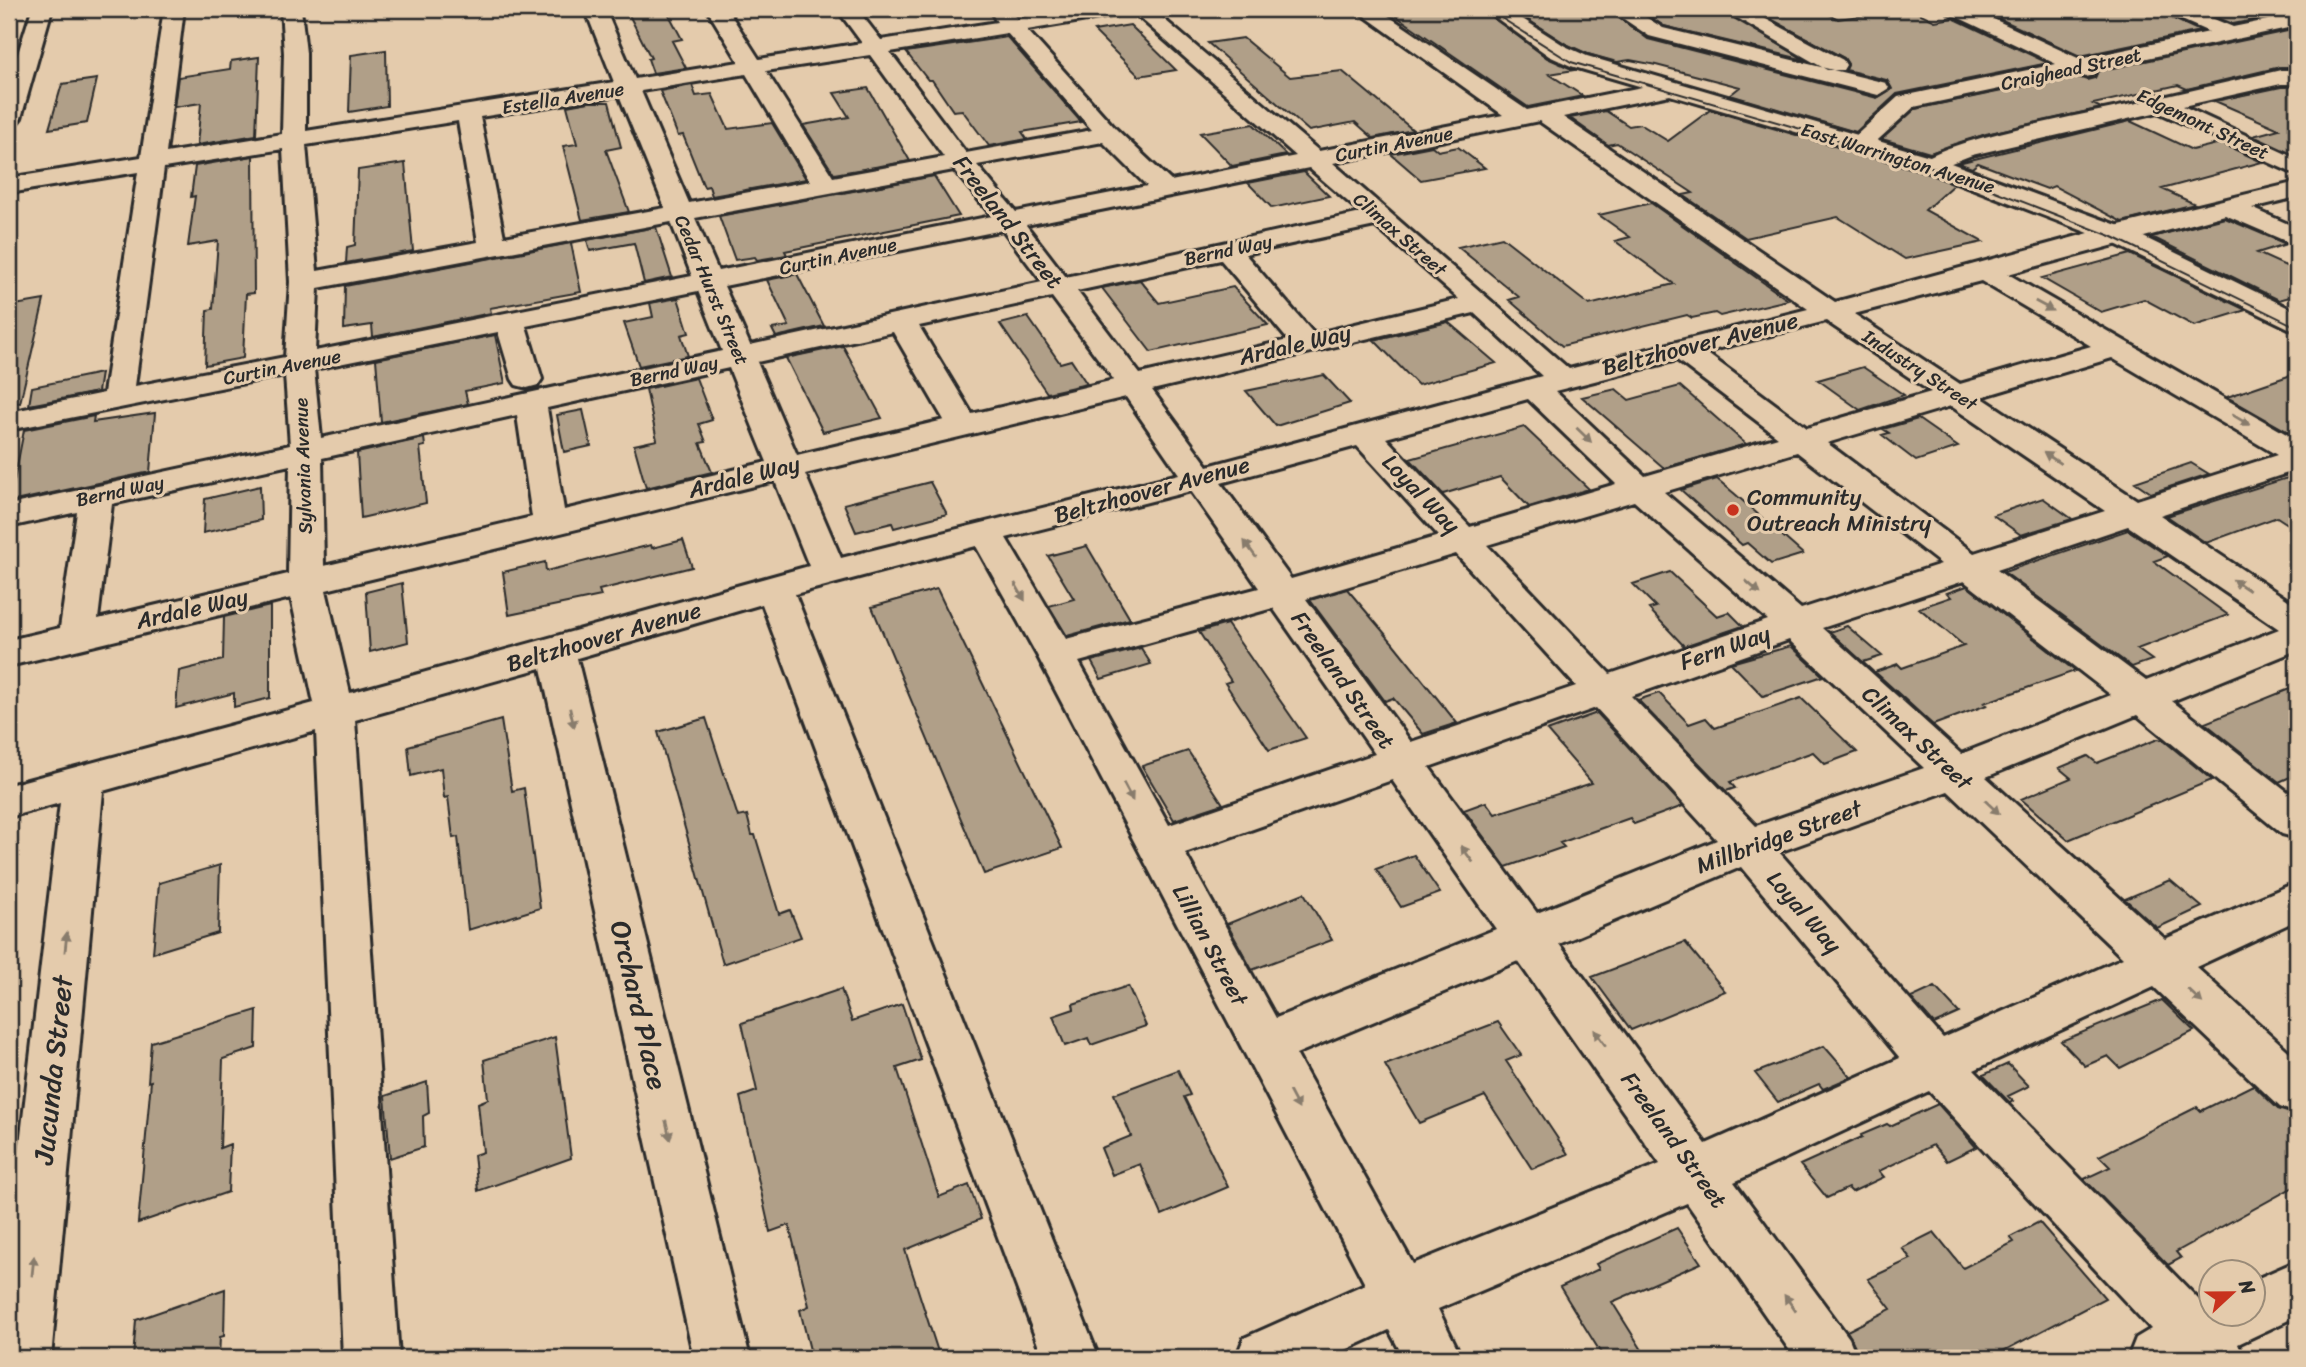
<svg xmlns="http://www.w3.org/2000/svg" width="2306" height="1367" viewBox="0 0 2306 1367" font-family="Sriracha,sans-serif">
	<style>
		.building { fill: #b09f88; stroke: #2b2b2b; stroke-width: 2 }
		.lines { fill: none; stroke-linecap: round; stroke-linejoin: round }
		.minor-casing { stroke: #2b2b2b; stroke-width: 6 }
		.major-casing { stroke: #2b2b2b; stroke-width: 6 }
		.minor { fill: #e4cbac; fill-rule: evenodd }
		.major { fill: #e4cbac; fill-rule: evenodd }
		.tram { stroke: #2b2b2b; stroke-width: 2 }
		.oneway { fill: #887b6c }
		.poi-dot { fill: #c8321e; stroke: #e4cbac; stroke-width: 2.5 }
		.labels { text-anchor: middle; dominant-baseline: central; stroke-width: 6; stroke-linejoin: round; paint-order: stroke }
		.far-street-label { font-size: 19px; fill: #2b2b2b; stroke: #e4cbac }
		.street-label { font-size: 23px; fill: #2b2b2b; stroke: #e4cbac }
		.poi-label { font-size: 23px; fill: #2b2b2b; stroke: #e4cbac; text-anchor: start }
		.near-street-label { font-size: 28px; fill: #2b2b2b; stroke: #e4cbac }
	</style>
	<rect width="100%" height="100%" fill="#e4cbac"/>
	<filter id="ink" filterUnits="userSpaceOnUse"><feTurbulence type="fractalNoise" baseFrequency=".0143" numOctaves="2"/><feDisplacementMap in="SourceGraphic" scale="14" xChannelSelector="R" yChannelSelector="G"/><feConvolveMatrix kernelMatrix="1 2 1 2 8 2 1 2 1" color-interpolation-filters="sRGB"/></filter>
	<g filter="url(#ink)">
		<!-- building -->
		<path class="building" d="M626,9H666L682,39L672,41L686,68L653,73L648,59L651,58Z
			M1386,9H1482L1547,58L1574,70L1549,74L1583,96L1528,107Z
			M1511,9H1607L1648,39L1877,98L1892,89L1887,80L1846,70L1848,64L1844,58L1752,9H1819L1838,19L1911,9L1935,21L1953,18L2048,63L1897,94L1856,132L1730,95L1740,87L1656,65L1630,60L1617,62L1588,54L1566,44Z
			M1638,9H1720L1805,60L1664,26Z
			M2005,9H2160L2165,15L2200,31L2080,56L1985,12Z
			M2196,9H2248L2269,17L2233,24Z
			M1130,25L1176,70L1139,76L1094,31Z
			M2297,29V67H2280L2187,89L2178,85L2093,104L2101,108L1986,134L1930,153L1882,139L1915,109L2075,76L2087,80L2095,78L2098,71Z
			M1007,37L1081,122L1022,132L1027,139L989,146L962,110L953,111L932,80H928L906,52Z
			M1243,38L1290,77L1342,71L1413,130L1373,138L1355,122L1309,131L1208,43Z
			M386,50L387,106L349,112L351,55Z
			M259,57L256,135L197,145L201,103L174,107L178,77L230,69L231,61Z
			M97,79L87,123L49,129L62,84Z
			M692,85L696,96L712,94L728,129L772,123L806,179L712,196L709,186L704,187L683,135L678,136L660,91Z
			M2281,87H2297V153L2292,154L2253,136L2279,129L2215,101Z
			M868,88L910,161L834,174L803,125L849,117L834,93Z
			M589,102H609L621,147L606,150L629,212L582,220L563,146L577,144L567,106Z
			M1710,110L1921,171L1954,184L1925,210L1983,242L1905,259L1838,217L1746,238L1683,195L1693,193L1617,143L1608,145L1570,118L1606,111L1629,126L1640,124L1668,141Z
			M2130,121L2192,150L2221,143L2262,162L2162,189L2195,204L2122,222L2054,186L2047,189L1978,163L1972,168L1958,163Z
			M1253,124L1286,155L1232,166L1200,133Z
			M1432,146L1438,151L1458,147L1485,168L1421,180L1391,154Z
			M253,156L254,293L246,294L243,358L205,365L207,310L213,309L218,241L188,246L195,196L191,197L195,166Z
			M405,163L413,251L346,263L347,247L355,245L358,170Z
			M1304,172L1329,196L1272,208L1248,183Z
			M934,176L959,216L785,251L787,255L757,260L755,257L735,260L719,216Z
			M1651,203L1788,300L1720,316L1715,313L1692,318L1687,315L1562,346L1509,300L1519,297L1458,247L1502,237L1589,305L1674,284L1615,241L1630,237L1599,215Z
			M2225,218L2286,244L2257,253L2297,271V295L2279,300L2152,237Z
			M656,227L672,277L644,283L634,243L590,251L587,240Z
			M571,243L581,292L490,308L491,313L373,337L372,325L344,329L345,286Z
			M2130,254L2246,310L2194,326L2144,299L2101,312L2042,278Z
			M797,274L824,326L776,337L772,329L789,326L767,280Z
			M1140,280L1159,303L1233,287L1268,325L1151,352L1102,288Z
			M678,298L689,333L681,335L688,356L639,366L624,323L653,317L650,303Z
			M44,300L20,403L9,402V306Z
			M1028,317L1060,363L1071,360L1087,384L1047,393L1000,324Z
			M1448,322L1496,363L1418,385L1374,340Z
			M495,335L505,383L465,391L468,404L381,422L376,359Z
			M843,346L882,418L823,432L786,358Z
			M1863,367L1904,395L1860,410L1818,380Z
			M101,373L98,392L29,405L32,387Z
			M2297,373V437L2227,397Z
			M1324,375L1350,403L1276,426L1246,391Z
			M696,378L712,420L699,424L706,442L700,443L712,472L646,488L634,445L657,440L646,389Z
			M1680,386L1746,444L1664,468L1582,397L1616,389L1629,400Z
			M583,410L591,446L564,452L557,415Z
			M155,413L150,472L10,502L24,430L94,416L93,422Z
			M1918,419L1958,447L1916,461L1882,435L1889,433L1883,429Z
			M1524,427L1589,489L1529,507L1500,477L1443,494L1410,459Z
			M424,438L425,446L420,447L426,503L361,518L357,453Z
			M2191,463L2209,474L2151,493L2135,482Z
			M2297,475V530L2277,517L2206,543L2167,516Z
			M1717,479L1735,494L1803,554L1771,564L1747,543L1742,545L1681,490Z
			M930,482L947,514L894,528L892,523L856,532L844,504Z
			M260,486L261,520L203,533L205,499Z
			M2043,498L2072,519L2021,535L1993,515Z
			M2128,530L2168,556L2154,561L2228,615L2137,649L2152,660L2132,667L2004,572Z
			M683,540L692,567L599,590L601,596L509,615L503,572L545,562L546,571L651,545L652,548Z
			M1087,546L1130,619L1067,636L1049,606L1074,599L1048,556Z
			M1670,572L1717,616L1729,612L1743,626L1684,646L1649,609L1656,607L1633,584Z
			M402,583L408,642L370,652L366,592Z
			M1967,586L2075,671L1984,703L1987,705L1933,725L1875,672L1898,664L1902,668L1964,646L1919,608L1951,597L1947,593Z
			M937,589L1062,848L984,874L872,607Z
			M1347,589L1392,642L1457,723L1423,734L1393,698L1385,701L1310,600Z
			M270,606V698L234,707V693L176,708L179,671L223,660L224,617Z
			M1227,624L1306,738L1269,750L1225,683L1231,681L1199,632Z
			M1847,626L1882,656L1863,662L1830,632Z
			M1791,646L1823,676L1763,696L1731,663Z
			M1141,648L1151,664L1101,679L1091,661Z
			M2297,686V774L2279,782L2205,723Z
			M1659,693L1689,724L1706,718L1715,728L1801,698L1857,752L1825,764L1813,752L1730,782L1735,788L1726,791L1638,700Z
			M1597,713L1683,806L1634,824L1630,818L1560,843L1564,847L1506,867L1464,810L1486,802L1495,814L1592,783L1547,731Z
			M706,718L738,817L747,815L752,835H755L779,914L790,910L801,937L723,964L658,732Z
			M501,720L512,791L524,788L540,908L468,930L458,837L453,838L448,797L444,798L441,768L411,776L408,746Z
			M2158,739L2163,740L2212,780L2068,840L2021,799L2071,778L2059,768L2088,756L2097,763Z
			M1188,751L1223,804L1174,820L1142,766Z
			M1414,855L1440,893L1401,907L1376,869Z
			M220,865L218,933L153,953L159,883Z
			M2170,880L2202,907L2157,928L2125,899Z
			M1304,893L1332,940L1252,970L1227,924Z
			M1685,942L1725,991L1631,1030L1592,977Z
			M1128,986L1146,1026L1091,1045L1088,1038L1065,1046L1053,1016L1074,1009L1073,1004Z
			M1935,987L1959,1013L1934,1024L1911,998Z
			M841,989L852,1021L902,1004L921,1060L897,1068L939,1197L969,1185L981,1219L905,1250L940,1358H812L800,1310L809,1306L789,1225L770,1232L740,1097L757,1091L742,1023Z
			M2162,1000L2194,1031L2120,1068L2108,1056L2085,1066L2061,1041Z
			M257,1010L256,1048L223,1059L220,1148L230,1144L228,1192L138,1223L151,1081L148,1082L151,1042Z
			M1498,1022L1521,1055L1506,1061L1568,1154L1532,1169L1485,1096L1419,1123L1385,1065Z
			M555,1037L571,1158L478,1191L474,1155L483,1152L478,1103L488,1099L484,1060Z
			M1824,1046L1851,1077L1823,1089L1819,1084L1778,1102L1755,1073Z
			M2008,1064L2029,1086L2008,1096L2013,1101L2010,1103L1983,1075Z
			M1178,1070L1190,1095L1184,1097L1228,1187L1162,1215L1140,1164L1112,1175L1101,1148L1131,1136L1114,1094Z
			M427,1082L429,1113L423,1116L424,1147L390,1158L385,1096Z
			M2253,1085L2278,1109L2297,1115V1185L2176,1252L2181,1258L2168,1265L2084,1179L2110,1167L2099,1156L2197,1107L2201,1111Z
			M1938,1104L1976,1147L1947,1161L1933,1145L1879,1171L1884,1177L1852,1192L1848,1188L1827,1198L1800,1165L1862,1137L1861,1135L1887,1124L1890,1126Z
			M2039,1222L2105,1298L1990,1358H1861L1847,1331L1891,1309L1868,1279L1911,1259L1902,1248L1934,1232L1963,1268L2014,1242L2010,1237Z
			M1677,1228L1701,1263L1612,1302L1647,1358H1604L1560,1287L1599,1269L1596,1264Z
			M225,1289L224,1336L220,1337L219,1358H133L136,1320Z"/>
		<g class="lines">
			<!-- minor casing -->
			<g class="minor-casing">
				<path id="minor" d="M32,9H52L21,118L17,123L9,125V82Z
					M164,9H184L166,153L282,134L284,53L281,9H301L306,53V131L614,82L585,9H605L635,79L739,62L707,9H727L759,59L862,43L837,9H857L881,40L997,22L989,9H1008L1017,19L1080,9H1127L1117,15L1027,30L1116,129L1171,181L1296,156L1130,9H1152L1319,151L1503,115L1355,9H1378L1527,110L1667,82L1675,84L1678,89L1675,94L1563,117L1835,302L2111,227L2297,182V197L2252,208L2297,228V246L2225,215L2008,274L2297,440V470L2160,515L2297,606V650L2172,701L2297,799V838L2282,834L2137,715L1986,777L2165,939L2297,882V920L2196,967L2297,1059V1113L2280,1107L2154,987L1974,1070L2202,1303L2212,1298V1314H2254V1280L2297,1261V1316L2238,1344L2244,1358H2128L2136,1338L2151,1329L1929,1091L1734,1182L1849,1338L1857,1358H1795L1687,1203L1438,1309L1462,1358H1404L1389,1330L1328,1358H1236L1244,1338L1365,1284L1037,655L976,546L795,594L1099,1358H1043L762,604L577,658L750,1358H694L541,668L355,720L399,1358H343L316,731L103,791L51,1358H9V1238L60,803L9,817V785L314,703L291,598L9,666V640L60,628L77,512L9,527V505L290,445L285,375L9,430V412L104,393L138,172L9,193V178L141,157ZM1007,33L1092,130L966,153L890,52ZM870,55L944,157L833,177L766,71ZM746,74L810,181L689,203L641,91ZM619,95L665,208L504,237L480,117ZM458,121L478,242L317,271L306,145ZM1539,121L1808,309L1569,369L1333,163ZM1103,142L1147,186L1016,212L977,165ZM283,149L290,282L285,357L135,386L164,168ZM1309,168L1361,213L1066,277L1026,225ZM954,170L992,216L718,271L695,218ZM671,222L692,276L315,351L318,288ZM1375,226L1459,299L1314,334L1245,254ZM1003,230L1042,282L750,345L724,286ZM1221,260L1288,340L1140,374L1077,291ZM1981,281L2091,346L1960,384L1854,314ZM698,291L722,351L321,438L314,369L498,332L512,379L516,385L527,388L538,385L542,379L526,326ZM1052,297L1114,380L972,414L919,326ZM1474,313L1542,376L1208,466L1152,390ZM1826,321L1931,392L1807,428L1705,352ZM893,332L944,420L797,455L757,362ZM2112,358L2277,455L2137,500L1981,397ZM1677,360L1778,437L1645,476L1555,391ZM729,368L767,462L564,510L547,408ZM1126,397L1179,474L841,558L805,474ZM1528,399L1616,484L1470,527L1386,438ZM1951,406L2105,511L1974,553L1827,443ZM517,415L532,517L324,566L322,458ZM1357,446L1439,536L1291,579L1221,483ZM1797,452L1941,564L1801,609L1664,492ZM290,465L288,574L98,619L112,504ZM775,481L809,566L350,693L326,590ZM1191,491L1259,588L1066,639L1006,538ZM1634,501L1768,620L1610,674L1487,545ZM2128,526L2279,629L2146,681L1997,570ZM1456,554L1576,686L1411,742L1306,599ZM1964,581L2111,695L1961,754L1822,628ZM1273,608L1375,754L1169,825L1079,662ZM1789,640L1924,768L1756,826L1631,696ZM1596,708L1717,840L1537,913L1429,767ZM1392,780L1496,929L1276,1018L1185,853ZM1948,791L2123,958L1943,1038L1779,852ZM1741,867L1900,1058L1706,1144L1559,944ZM1518,961L1660,1164L1413,1264L1296,1054Z
					M1609,9H1633L1663,28L1886,83L1889,88L1878,95L1649,36Z
					M1722,9H1747L1843,60L1846,65L1843,70H1827Z
					M1946,9H1972L2080,59L2209,32L2166,13L2163,9H2190L2233,27L2297,14V26L2096,69L2094,75L2086,77L2075,73L1914,107L1868,149H1852L1848,144L1852,139L1898,97L2056,64L1949,13Z
					M2281,70H2297V84H2281L2183,106L2297,159V175L2158,112L1972,155L1931,171L1922,169L1919,164C1935,141 2106,110 2142,102L2145,96L2153,94L2163,97Z"/>
			</g>
			<!-- major casing -->
			<g class="major-casing">
				<path id="major" d="M1484,9H1507L1565,46L1587,56L1940,159L2125,228L2297,312V332L2107,240L1922,169L1571,66L1549,56Z"/>
			</g>
			<!-- minor -->
			<use href="#minor" class="minor"/>
			<!-- major -->
			<use href="#major" class="major"/>
			<!-- tram -->
			<path class="tram" d="M1487,9L1571,62L1938,169L2111,236L2297,327"/>
		</g>
		<!-- one-way arrows -->
		<defs><path id="oneway-solid" d="M-6-.8H1V-3.2L6.5 0L1 3.2V.8H-6Z" transform="scale(1.75)"/></defs>
		<g class="oneway">
			<use href="#oneway-solid" transform="translate(2044 306) rotate(29)"/>
			<use href="#oneway-solid" transform="translate(2241 420) rotate(31)"/>
			<use href="#oneway-solid" transform="translate(1584 435) rotate(44)"/>
			<use href="#oneway-solid" transform="translate(2052 458) rotate(-146)"/>
			<use href="#oneway-solid" transform="translate(1250 549) rotate(-126)"/>
			<use href="#oneway-solid" transform="translate(2241 585) rotate(-146)"/>
			<use href="#oneway-solid" transform="translate(1753 587) rotate(41)"/>
			<use href="#oneway-solid" transform="translate(1020 592) rotate(60)"/>
			<use href="#oneway-solid" transform="translate(572 718) rotate(77)"/>
			<use href="#oneway-solid" transform="translate(1128 792) rotate(62)"/>
			<use href="#oneway-solid" transform="translate(1992 807) rotate(43)"/>
			<use href="#oneway-solid" transform="translate(1467 854) rotate(-126)"/>
			<use href="#oneway-solid" transform="translate(66 942) rotate(-84)"/>
			<use href="#oneway-solid" transform="translate(2195 996) rotate(43)"/>
			<use href="#oneway-solid" transform="translate(1600 1038) rotate(-126)"/>
			<use href="#oneway-solid" transform="translate(1294 1100) rotate(62)"/>
			<use href="#oneway-solid" transform="translate(668 1130) rotate(77)"/>
			<use href="#oneway-solid" transform="translate(33 1266) rotate(-84)"/>
			<use href="#oneway-solid" transform="translate(1790 1303) rotate(-125)"/>
		</g>
	</g>
	<!-- markers -->
	<circle class="poi-dot" cx="1733" cy="510" r="7"/>
	<g class="labels">
		<!-- far-street labels -->
		<g class="far-street-label">
			<text transform="translate(2071 69) rotate(-12)">Craighead Street</text>
			<text transform="translate(563 98) rotate(-9)">Estella Avenue</text>
			<text transform="translate(2203 124) rotate(25)">Edgemont Street</text>
			<text transform="translate(1394 144) rotate(-11)">Curtin Avenue</text>
			<text transform="translate(1898 158) rotate(17)">East Warrington Avenue</text>
			<text transform="translate(1400 234) rotate(41)">Climax Street</text>
			<text transform="translate(1228 250) rotate(-12)">Bernd Way</text>
			<text transform="translate(838 256) rotate(-12)">Curtin Avenue</text>
			<text transform="translate(712 290) rotate(67)">Cedar Hurst Street</text>
			<text transform="translate(282 367) rotate(-11)">Curtin Avenue</text>
			<text transform="translate(1920 370) rotate(33)">Industry Street</text>
			<text transform="translate(674 371) rotate(-12)">Bernd Way</text>
			<text transform="translate(303 466) rotate(-92)">Sylvania Avenue</text>
			<text transform="translate(120 491) rotate(-12)">Bernd Way</text>
		</g>
		<!-- street labels -->
		<g class="street-label">
			<text transform="translate(1008 222) rotate(52)">Freeland Street</text>
			<text transform="translate(1700 344) rotate(-14)">Beltzhoover Avenue</text>
			<text transform="translate(1295 345) rotate(-13)">Ardale Way</text>
			<text transform="translate(744 477) rotate(-14)">Ardale Way</text>
			<text transform="translate(1152 490) rotate(-15)">Beltzhoover Avenue</text>
			<text transform="translate(1421 494) rotate(46)">Loyal Way</text>
			<text transform="translate(192 609) rotate(-13)">Ardale Way</text>
			<text transform="translate(604 637) rotate(-16)">Beltzhoover Avenue</text>
			<text transform="translate(1725 648) rotate(-19)">Fern Way</text>
			<text transform="translate(1343 680) rotate(55)">Freeland Street</text>
			<text transform="translate(1917 738) rotate(43)">Climax Street</text>
			<text transform="translate(1779 837) rotate(-20)">Millbridge Street</text>
			<text transform="translate(1804 912) rotate(49)">Loyal Way</text>
			<text transform="translate(1210 945) rotate(62)">Lillian Street</text>
			<text transform="translate(1674 1140) rotate(54)">Freeland Street</text>
		</g>
		<!-- poi labels -->
		<g class="poi-label">
			<text x="1747" y="497">Community<tspan x="1747" dy="26">Outreach Ministry</tspan></text>
		</g>
		<!-- near-street labels -->
		<g class="near-street-label">
			<text transform="translate(639 1005) rotate(77)">Orchard Place</text>
			<text transform="translate(53 1070) rotate(-84)">Jucunda Street</text>
		</g>
	</g>
	<!-- margin -->
	<rect width="2306" height="1367" fill="none" stroke="#e4cbac" stroke-width="35"/>
	<rect x="18" y="18" width="2271" height="1332" fill="none" stroke="#2b2b2b" stroke-width="2.5" filter="url(#ink)"/>
	<!-- north arrow -->
	<g transform="translate(2232 1293) rotate(68)"><circle r="33" fill="#e4cbac" stroke="#9a8b78" stroke-width="2"/>
	<path d="M0-5L12 26L0 18L-12 26Z" fill="#c8321e"/>
	<text y="-10" font-size="19" font-weight="bold" text-anchor="middle" fill="#2b2b2b">N</text>
	</g>
</svg>
